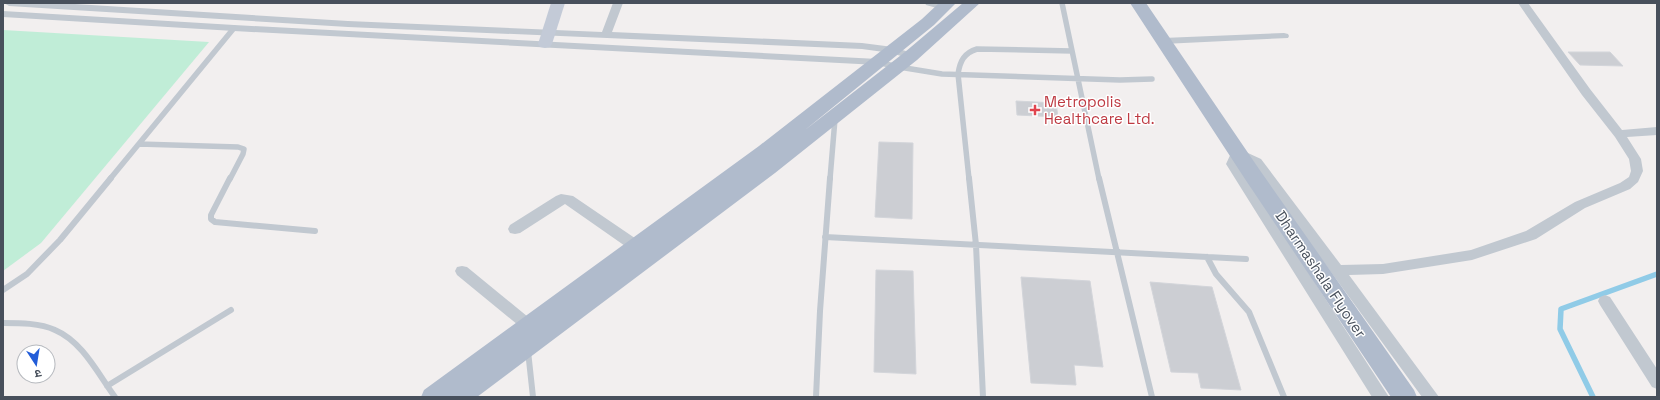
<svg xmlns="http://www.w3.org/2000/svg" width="1660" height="400" viewBox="0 0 1660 400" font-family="'Space Grotesk','Noto Sans Devanagari',sans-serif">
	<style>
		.green { fill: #c0edd7 }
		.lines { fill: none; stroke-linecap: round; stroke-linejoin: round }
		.stream { stroke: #90cbe7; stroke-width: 5.5 }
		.building { fill: #ccced3; stroke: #d3d5da }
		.lane-far1 { stroke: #c1c8d0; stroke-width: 5.5 }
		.lane { stroke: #c1c8d0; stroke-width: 6 }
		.street { fill: #c1c8d0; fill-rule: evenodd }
		.secondary { fill: #c3cad7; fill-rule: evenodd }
		.primary { fill: #b0bbcc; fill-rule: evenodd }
		.health-dot { fill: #e0444e; stroke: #fff; stroke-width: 1.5 }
		.labels { text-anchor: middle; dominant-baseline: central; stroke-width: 3; stroke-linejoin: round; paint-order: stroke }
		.health-label { font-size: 15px; fill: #be3a42; stroke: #fff; text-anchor: start }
		.street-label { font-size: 15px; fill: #48505c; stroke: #fff }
	</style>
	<rect width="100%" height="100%" fill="#f2efef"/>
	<!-- green -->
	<path class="green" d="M3,30L209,42L41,243L3,271Z"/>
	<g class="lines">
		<!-- stream -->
		<path class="stream" d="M1593,397L1560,329L1561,309L1657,274"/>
	</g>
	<!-- building -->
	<path class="building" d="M1568,52H1610L1623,66L1580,65Z
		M1016,101L1056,103L1058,117L1017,115Z
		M879,142L913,143L912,219L875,217Z
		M876,270L913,271L916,374L874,372Z
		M1021,277L1090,281L1103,367L1074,365L1076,385L1031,383Z
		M1150,282L1212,287L1241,390L1201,388L1198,373L1171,372Z"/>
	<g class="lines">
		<!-- lane-far1 -->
		<path class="lane-far1" d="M1062,3L1099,179
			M899,67L942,74L1120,80L1152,79
			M139,144L238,147L244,149L243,154L230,179
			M110,179L234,28
			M830,179L835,119
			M969,179L958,74C960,61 964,53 977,49L1072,51"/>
		<!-- lane -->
		<path class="lane" d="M230,178L211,215V219L215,222L315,231
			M969,178L976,245L983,397
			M1099,178L1152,397
			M825,237L1246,259
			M1207,257L1216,274L1249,312L1284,397
			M3,290L27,274L60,240L111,178
			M3,323C20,323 40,323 55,330C83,342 98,374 115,397
			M528,351L533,397
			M107,386L231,310
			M816,397L820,311L830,178"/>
		<!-- street -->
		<path class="street" d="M4,3H59L348,21L602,32L613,3H623L612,32L862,43L893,47L915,54L916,56L911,59L891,53L862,49L348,27L9,6Z
			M925,3C933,3 943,1 949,7L944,10L926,5Z
			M1518,3H1528L1590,89L1622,130L1657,127V135L1627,137L1641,159L1643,171L1638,182L1630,189L1585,208L1536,239L1472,260L1383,274L1349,275L1439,397H1422L1253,165L1240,159L1238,164L1389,397H1372L1226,164L1233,149L1237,148L1261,159L1341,265L1383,264L1471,250L1526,231L1575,202L1620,183L1629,177L1631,171L1629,159L1615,137L1582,95Z
			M3,11L234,25L878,59L901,65L903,67L901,69L897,70L878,65L234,31L3,17Z
			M1284,33L1288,34L1289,36L1288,38L1163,44L1158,41L1163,38Z
			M561,194L573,196L648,247L650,251L648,255L643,256L638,255L565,204L520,233L515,234L510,233L508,229L510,225L556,196Z
			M462,266L467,267L539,326L541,330L539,334L534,336L529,334L457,275L455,271L457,267Z
			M1605,295L1610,297L1657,369V389L1652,387L1600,305L1598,301L1600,297Z"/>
		<!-- secondary -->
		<path class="secondary" d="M551,3H565L552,44L550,47L545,48L540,47L538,44Z"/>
		<!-- primary -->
		<path class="primary" d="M939,3H956L934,25L805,130L905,52L963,3H980L917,60L775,173L477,397H421L424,390L759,146L922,19Z
			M1130,3H1146L1259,169L1414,390L1417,397H1391L1245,179Z"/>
	</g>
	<!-- markers -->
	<path class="health-dot" d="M1033 104h4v4h4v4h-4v4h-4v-4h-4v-4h4z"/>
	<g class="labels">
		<!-- health labels -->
		<g class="health-label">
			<text x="1044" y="101">Metropolis<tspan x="1044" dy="17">Healthcare Ltd.</tspan></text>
		</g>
		<!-- street labels -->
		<g class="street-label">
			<text transform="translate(1321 274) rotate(56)">Dharmashala Flyover</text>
		</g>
	</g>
	<!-- border -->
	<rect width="1660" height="400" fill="none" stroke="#48505c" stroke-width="8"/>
	<!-- north arrow -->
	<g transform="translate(36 364) rotate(168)"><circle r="19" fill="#ffffff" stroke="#b6b9be"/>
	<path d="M0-3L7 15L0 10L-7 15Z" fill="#235dd8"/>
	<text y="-6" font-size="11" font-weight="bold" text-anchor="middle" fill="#48505c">उ</text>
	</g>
</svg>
